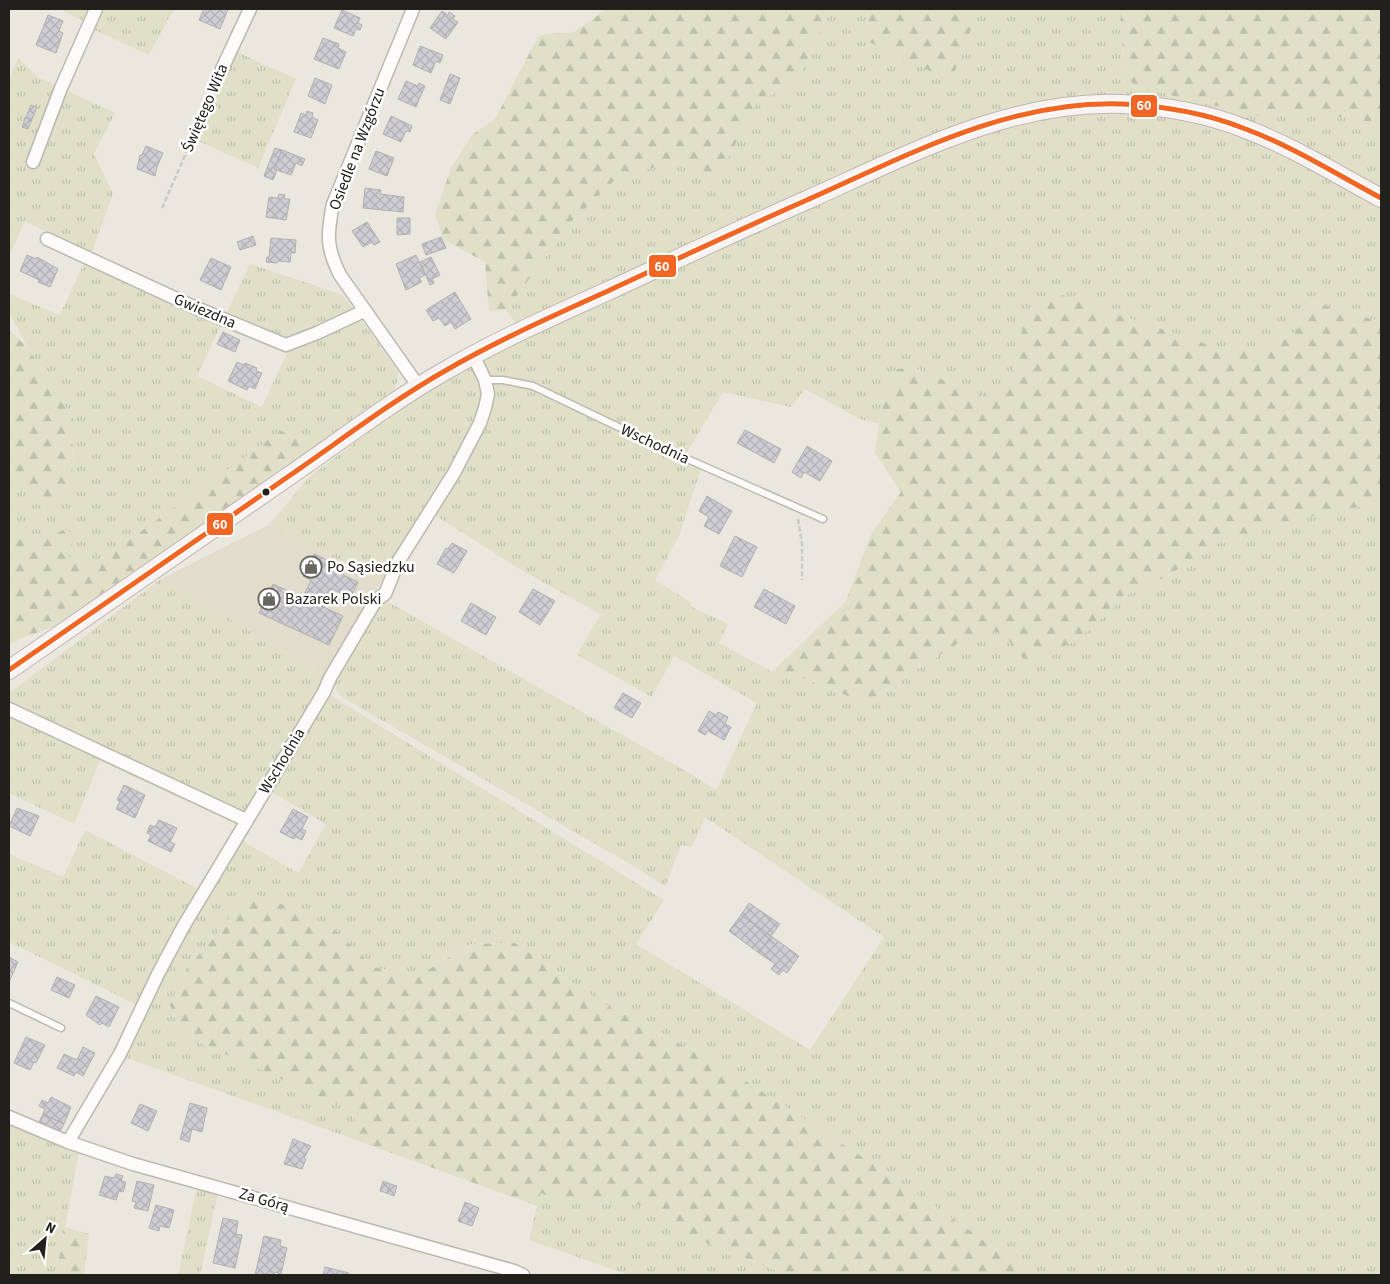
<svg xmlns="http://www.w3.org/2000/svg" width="1390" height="1284" viewBox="0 0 1390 1284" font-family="'Source Sans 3',sans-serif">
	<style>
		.built { fill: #e2dccc }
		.grass { fill: url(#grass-tufts) }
		.forest { fill: url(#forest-firs) }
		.building { fill: url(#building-cross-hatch); stroke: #b2b1b0 }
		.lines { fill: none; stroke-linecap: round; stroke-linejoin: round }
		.service-casing { stroke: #bbb8b1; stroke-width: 9 }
		.minor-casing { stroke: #bbb8b1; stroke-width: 15 }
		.secondary-casing { stroke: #bbb8b1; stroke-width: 20 }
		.path { stroke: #cbc9c6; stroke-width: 2.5; stroke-dasharray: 5 2.5; stroke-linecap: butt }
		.service { stroke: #fcfbfa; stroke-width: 6 }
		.minor { stroke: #fcfbfa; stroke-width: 12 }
		.secondary { stroke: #f8f3f2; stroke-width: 18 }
		.bus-1-casing { stroke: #fff; stroke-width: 9 }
		.bus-1 { stroke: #f26522; stroke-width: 5 }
		.bus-dot { fill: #22201a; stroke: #fff; stroke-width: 2 }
		.labels { text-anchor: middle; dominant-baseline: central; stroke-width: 5; stroke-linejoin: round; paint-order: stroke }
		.street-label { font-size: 16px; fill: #22201a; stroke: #fff }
		.poi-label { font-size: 16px; fill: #22201a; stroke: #fff; text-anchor: start }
		.line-badge { stroke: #fff; stroke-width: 2 }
		.badge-label { font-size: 14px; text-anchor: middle; font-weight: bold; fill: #fff }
	</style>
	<defs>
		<pattern id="grass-tufts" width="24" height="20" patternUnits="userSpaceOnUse" patternTransform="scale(1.25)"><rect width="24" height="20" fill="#dfe0c7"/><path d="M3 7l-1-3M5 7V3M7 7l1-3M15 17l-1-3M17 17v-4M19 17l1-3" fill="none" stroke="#bfc0aa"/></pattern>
		<pattern id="forest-firs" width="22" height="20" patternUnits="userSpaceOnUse" patternTransform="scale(1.25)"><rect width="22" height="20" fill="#dfe0c7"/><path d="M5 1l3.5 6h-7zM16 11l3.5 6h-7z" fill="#bfc0aa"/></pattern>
		<pattern id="building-cross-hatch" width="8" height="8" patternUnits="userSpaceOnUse" patternTransform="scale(1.25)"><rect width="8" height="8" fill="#cfcdd4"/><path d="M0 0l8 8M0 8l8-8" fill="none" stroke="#b1b0b5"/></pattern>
	</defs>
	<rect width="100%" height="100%" fill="#eae7de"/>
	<!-- built -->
	<path class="built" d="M269,525L381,582L330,678L161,579Z"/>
	<!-- grass -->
	<path class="grass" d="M60,9H92L87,23Z
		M100,9H174L149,55L92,29Z
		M835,9H856L951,81L979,9H1120L1124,74L1259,116L1310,112L1381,124V322L1310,301L1297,331L1254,351L1212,346L1016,360L1006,390L983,396L914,368L883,400L879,424L860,419L805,389L791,407L723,392L684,457L702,465L679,536L655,580L692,603L690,606L728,624L719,643L772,672L803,678L865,703L980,629L1002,633L1076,640L1130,593L1169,575L1215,544L1285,522L1381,502V1275H1034L882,1170L729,1070L606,1005L515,943L470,944L418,976L373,967L334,929L297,910L250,892L219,932L187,968L170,1005L182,1035L359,1113L345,1136L121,1056L167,964L242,841L298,873L326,824L270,791L240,826L100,761L74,824L9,793V693L161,579L330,678L325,692L664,900L636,944L810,1050L884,937L705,817L692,847L681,845L665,887L642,871L345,699C337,692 333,689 336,678L379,607L385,603H390L691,774L716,790L757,703L674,656L652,697L577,655L600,614L518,568L430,512L427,511L381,582L269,525L310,476L473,355L522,331L506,310L573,220L620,175L684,161L718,179L757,101L797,84L828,12Z
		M235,51L296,79L258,168L196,140Z
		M18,58L38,77L115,113L94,154L113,194L91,254L25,221L9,256V79Z
		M85,261L222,323L197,376L262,407L287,353L344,325L357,320L362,321L398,371L397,382L394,390L309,450L297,436L105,557L85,563L68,557L38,541L21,526L9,538V486L69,493L72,482L73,419L28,348L9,312V294L60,315Z
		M250,264L343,295L354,311L289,340L225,316Z
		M85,830L202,891L138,1006L113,993L9,942V854L63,877Z
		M9,1117L80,1146L56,1275H9Z
		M197,1187L218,1193L200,1275H178Z
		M540,1193L552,1198L650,1206L666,1211L691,1237L788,1275H629L529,1240Z"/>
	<!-- forest -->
	<path class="forest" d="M607,9H835L828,12L797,84L757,101L718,179L684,161L620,175L573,220L506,310L489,311L485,262L444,240L435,215L451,168L472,135L495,119L539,35L574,32Z
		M856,9H979L951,81L867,41L869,19Z
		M1120,9H1381V124L1310,112L1259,116L1136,87L1124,74Z
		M1062,295L1212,346L1254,351L1297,331L1310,301L1381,322V502L1285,522L1215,544L1169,575L1130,593L1077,640L1028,664L1002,633L980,629L865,703L803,678L772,672L846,601L871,534L901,492L875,453L883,400L897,369L914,368L983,396L1006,390L1016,360L1024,319Z
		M9,330L28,348L73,419L72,482L69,493L49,500L9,486Z
		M281,431L297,436L309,450L61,624L19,639L9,646V538L21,526L38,541L66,529L75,536L68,557L85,563L105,557Z
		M250,892L297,910L334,929L373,967L418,976L471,944L515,943L606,1005L729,1070L882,1170L1034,1275H788L691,1237L666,1211L650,1206L552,1198L541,1193L537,1206L345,1136L358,1113L182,1035L170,1005L187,968L219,932Z
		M65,1227L89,1234L84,1275H56Z"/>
	<!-- building -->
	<path class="building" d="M204,9H228L220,29L199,20Z
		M342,10L360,18L358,23L362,25L360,30L356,29L353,36L334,28Z
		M442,11L448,15L449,12L455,16L453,19L458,22L446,39L430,28Z
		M48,15L63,21L59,31L63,33L56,53L36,45Z
		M323,38L339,44L338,48L346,52L339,69L314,59Z
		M420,46L443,55L440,63L436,61L431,73L413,65Z
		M450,74L460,78L450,104L440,100Z
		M315,78L332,85L325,104L308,96Z
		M406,81L418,86L419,83L425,86L416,107L398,99Z
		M31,105L37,107L28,129L22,127Z
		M307,111L313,113L312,117L318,120L311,138L294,132L301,113L306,115Z
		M391,116L412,126L410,132L406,131L401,142L383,134Z
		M146,146L163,153L157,167L155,176L137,169L140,155H142Z
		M275,148L282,150L274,169L277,170L273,180L264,176Z
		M282,150L305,159L302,166L296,163L291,175L274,169Z
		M376,151L394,158L387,176L369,169Z
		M365,188L381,190L380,194L404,197L403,212L363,208Z
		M279,194L285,195L284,199H290L286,220L266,217L269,197L278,198Z
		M397,218H410V234L397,235Z
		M367,222L380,242L374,245L372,242L363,247L352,231Z
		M253,236L256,245L240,250L237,242Z
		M441,237L446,248L426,255L422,244Z
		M271,238L296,240L295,253H291L290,262L278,261L277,263L266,262L267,257H269Z
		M27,255L36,259L37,257L58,269L50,287L38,282L39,280L20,271Z
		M416,255L425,275L419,278L422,282L406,290L396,264Z
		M431,257L440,275L432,279L434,283L430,285L420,262Z
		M211,258L231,267L221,290L200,280Z
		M455,292L471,319L455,329L451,322L445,326L439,318L433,321L426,310Z
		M223,332L240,340L235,352L217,344Z
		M237,362L244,365L245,363L257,368L256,371L262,373L255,389L249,386L247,390L228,381Z
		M745,430L781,449L774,463L737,443Z
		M807,446L832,461L820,481L804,472L801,478L792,472Z
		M707,496L732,511L719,534L704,526L709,517L699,511Z
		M735,536L757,547L742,577L720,566Z
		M452,543L467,551L454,573L437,564L446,548L448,549Z
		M314,554L329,561L326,567L331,569L333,564L345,570L343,575L358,582L349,601L346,599L347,596L332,589L324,607L303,597L311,580L303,576Z
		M273,584L343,616L329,645L259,613Z
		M533,589L555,601L540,625L519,612Z
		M764,589L795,606L786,624L754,607Z
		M471,603L496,617L486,635L461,621Z
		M623,693L641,703L632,718L614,708Z
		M709,711L716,715L718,712L728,717L725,724L731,727L724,740L708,731L705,735L698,731Z
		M124,785L145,795L135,818L116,809L120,801L117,800Z
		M17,808L39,816L30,836L9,826Z
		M293,809L308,817L302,829L306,831L302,840L296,837L294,839L280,832Z
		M159,820L177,828L170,842L175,844L171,852L148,841L151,835L147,833L150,825L155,827Z
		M749,903L780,924L771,936L741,915Z
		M741,915L771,936L759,953L729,931Z
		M771,936L799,956L787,973L783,970L779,975L771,969L775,964L759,953Z
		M9,957L18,962L9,982Z
		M57,977L75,985L69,998L51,990Z
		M96,996L119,1007L109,1027L102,1023L100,1025L86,1015Z
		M26,1037L45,1045L36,1063L34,1062L30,1070L14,1063Z
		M83,1047L95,1053L83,1076L76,1072L74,1076L57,1068L64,1054L77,1060Z
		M51,1097L71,1107L64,1124L43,1114L45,1109L39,1106L42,1100L48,1103Z
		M190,1103L207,1108L202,1132L192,1129L189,1142L180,1139Z
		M140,1104L157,1111L148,1131L131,1123Z
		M43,1114L64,1124L60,1131L39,1122Z
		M293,1139L311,1146L304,1158L306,1159L302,1169L284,1164Z
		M116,1174L123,1176L121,1181L126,1182L123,1192L119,1191L116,1200L99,1195L105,1176L114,1178Z
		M137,1181L154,1185L148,1211L134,1208L136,1202L132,1201Z
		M383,1181L390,1184L387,1193L380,1191Z
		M390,1184L397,1186L394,1196L387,1193Z
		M465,1202L479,1208L472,1226L458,1221Z
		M156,1205L174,1210L169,1228L160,1226L159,1231L149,1228Z
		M223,1218L238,1221L236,1234L242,1235L235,1268L213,1263Z
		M264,1236L281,1240L280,1246L287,1248L281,1274L275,1272L274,1275H255Z
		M325,1267L349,1273L348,1275H323Z"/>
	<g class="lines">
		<!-- service casing -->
		<g class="service-casing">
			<path id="service" d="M485,380H503L533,386L658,446L823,519
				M9,1003L61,1028"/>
		</g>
		<!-- minor casing -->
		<g class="minor-casing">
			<path id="minor" d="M413,9L333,204C327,235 326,247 340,275L419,387
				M222,69L250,9
				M33,162L61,88L96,9
				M47,239L194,307L286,345L317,333L364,311
				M9,709L246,820
				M9,1117L68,1142L133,1164L514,1271L523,1275
				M68,1142L120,1054L158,974L183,927L324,692L330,678L376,600L385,594L398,562L454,473L480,423L485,408L488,394L485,380L473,355"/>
		</g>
		<!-- secondary casing -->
		<g class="secondary-casing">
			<path id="secondary" d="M9,670C102,606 195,541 289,476C340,441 389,403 443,372C496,341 553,316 610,290C675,260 741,229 807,200C908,155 1009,100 1122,104C1163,106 1205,113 1243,128C1292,146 1336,174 1381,198"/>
		</g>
		<!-- path -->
		<path class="path" d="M162,208L218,80
			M798,519L802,544V580"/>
		<!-- service -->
		<use href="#service" class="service"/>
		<!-- minor -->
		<use href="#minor" class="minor"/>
		<!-- secondary -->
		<use href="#secondary" class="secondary"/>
		<!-- bus-1 casing -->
		<g class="bus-1-casing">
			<path id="bus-1" d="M9,670C102,606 195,541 289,476C340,441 389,403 443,372C496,341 553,316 610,290C675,260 741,229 807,200C908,155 1009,100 1122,104C1163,106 1205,113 1243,128C1292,146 1336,174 1381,198"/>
		</g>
		<!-- bus-1 -->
		<use href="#bus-1" class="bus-1"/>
	</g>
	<!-- icons -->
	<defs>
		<g id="shop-ring" transform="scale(1.125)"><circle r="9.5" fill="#fff" stroke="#68665f" stroke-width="1.5"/><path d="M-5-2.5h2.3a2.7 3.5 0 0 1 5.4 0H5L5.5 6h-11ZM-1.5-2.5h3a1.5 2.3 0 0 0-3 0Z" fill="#68665f"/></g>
	</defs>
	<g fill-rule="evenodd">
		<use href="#shop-ring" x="311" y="567"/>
		<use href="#shop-ring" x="269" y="599"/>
	</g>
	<!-- markers -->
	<circle class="bus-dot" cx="266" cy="492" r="4.5"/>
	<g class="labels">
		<!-- street labels -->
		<g class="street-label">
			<text transform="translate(205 108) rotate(-67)">Świętego Wita</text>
			<text transform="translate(357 149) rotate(-69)">Osiedle na Wzgórzu</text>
			<text transform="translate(205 311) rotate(23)">Gwiezdna</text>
			<text transform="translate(655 444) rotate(25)">Wschodnia</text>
			<text transform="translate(282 761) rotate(-59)">Wschodnia</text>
			<text transform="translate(264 1200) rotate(16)">Za Górą</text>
		</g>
		<!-- poi labels -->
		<g class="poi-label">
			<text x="327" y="567">Po Sąsiedzku</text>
			<text x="285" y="599">Bazarek Polski</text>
		</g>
	</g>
	<g class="line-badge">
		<rect x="1130" y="94" width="28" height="24" rx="5" fill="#f26522"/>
		<rect x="648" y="254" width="29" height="24" rx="5" fill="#f26522"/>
		<rect x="206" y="512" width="28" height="24" rx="5" fill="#f26522"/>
	</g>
	<g class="badge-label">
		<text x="1144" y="110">60</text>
		<text x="662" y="271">60</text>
		<text x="220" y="529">60</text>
	</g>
	<!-- border -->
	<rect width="1390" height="1284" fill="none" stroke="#22201a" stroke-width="20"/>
	<!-- north arrow -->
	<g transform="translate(45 1239) rotate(27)" stroke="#ffffff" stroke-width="4" paint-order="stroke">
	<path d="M0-4L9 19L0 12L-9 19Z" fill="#22201a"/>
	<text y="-8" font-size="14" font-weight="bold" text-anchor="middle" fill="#22201a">N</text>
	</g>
</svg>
